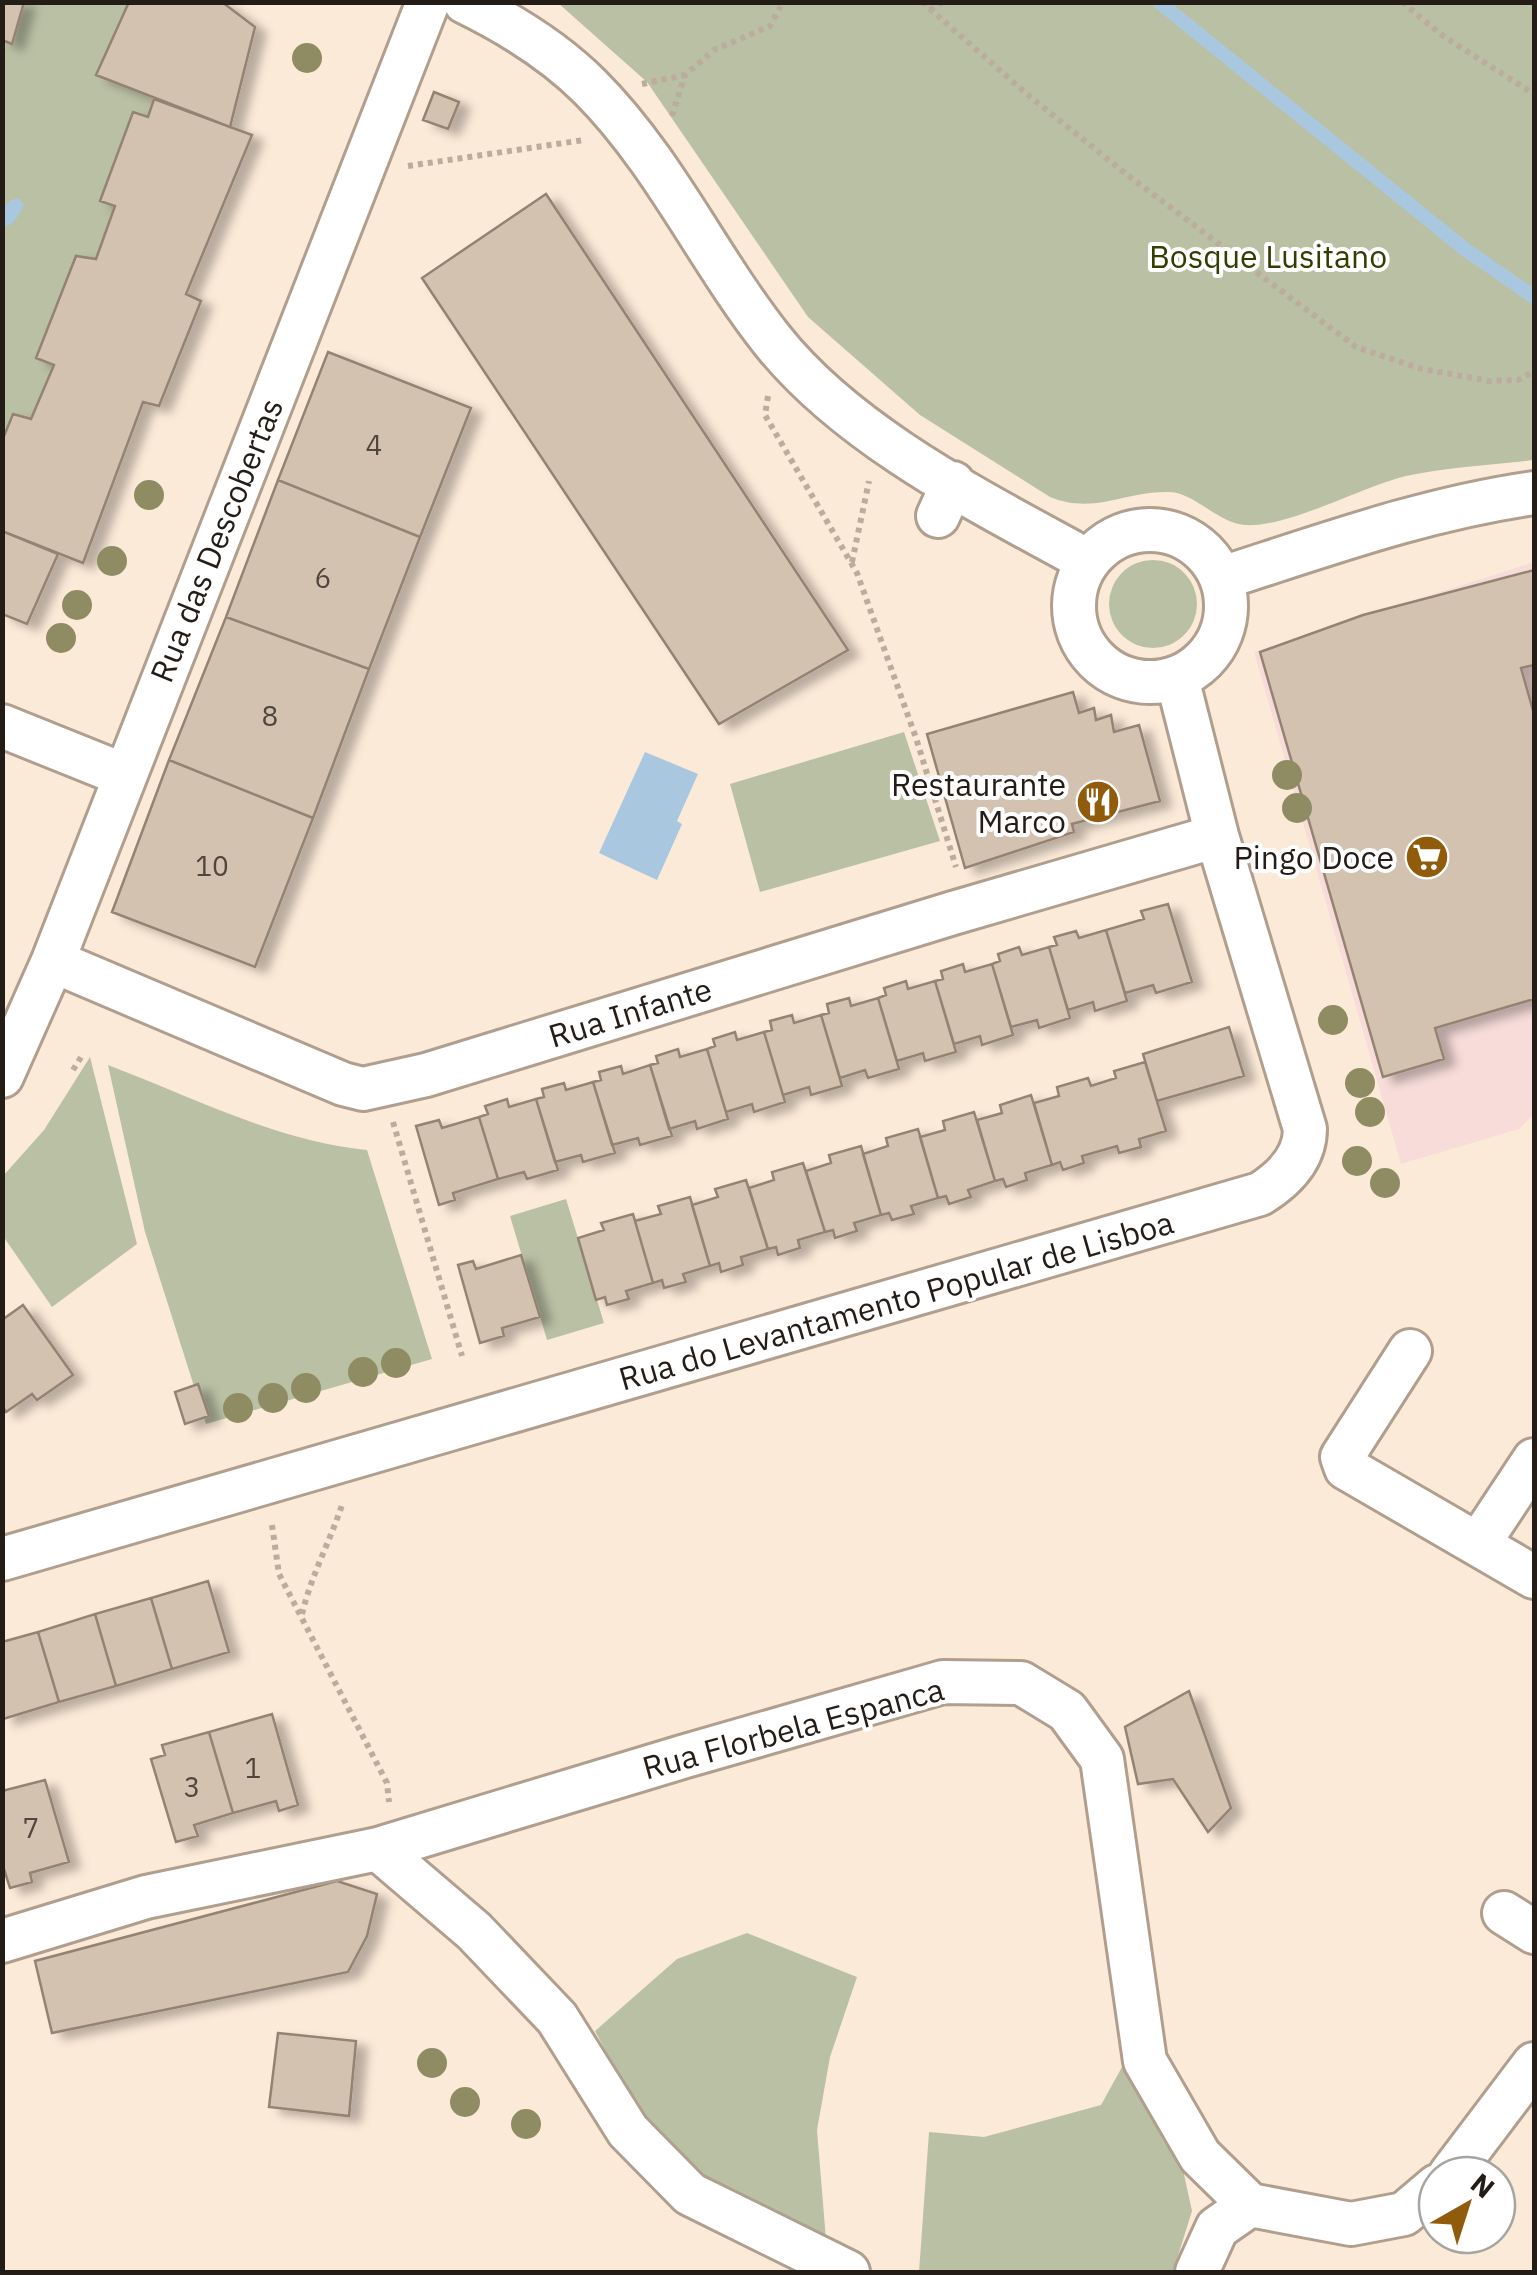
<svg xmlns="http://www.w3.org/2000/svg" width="1537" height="2275" viewBox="0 0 1537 2275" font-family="'IBM Plex Sans',sans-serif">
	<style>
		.commercial { fill: #f7dcd9 }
		.green { fill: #bac0a4 }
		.water { fill: #a9c7de }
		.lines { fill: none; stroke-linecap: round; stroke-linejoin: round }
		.stream { stroke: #a9c7de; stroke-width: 14 }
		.building { fill: #d4c2b1; stroke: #948373; stroke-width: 2.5; filter: url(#shadow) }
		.minor-casing { stroke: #b09e8e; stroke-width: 48 }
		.path { stroke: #bbac9e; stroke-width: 6; stroke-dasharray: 5 5; stroke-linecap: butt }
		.minor { stroke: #fff; stroke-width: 42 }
		.tree { fill: #8f8b63 }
		.labels { text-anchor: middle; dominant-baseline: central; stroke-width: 8; stroke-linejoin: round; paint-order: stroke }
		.number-label { font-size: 28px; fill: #50463e }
		.park-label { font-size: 32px; fill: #363d04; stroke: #fff }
		.street-label { font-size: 32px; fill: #241d17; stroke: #fff }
		.poi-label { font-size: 32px; fill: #241d17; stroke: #fff; text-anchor: end }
	</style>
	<defs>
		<filter id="shadow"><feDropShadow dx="11" dy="6" stdDeviation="5" flood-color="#0004"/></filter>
	</defs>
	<rect width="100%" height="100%" fill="#fcead8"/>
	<!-- commercial -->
	<path class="commercial" d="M1534,562V1114L1519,1129L1401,1164L1254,652Z"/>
	<!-- green -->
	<path class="green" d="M24,3H129L96,74L154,99L148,117L132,112L100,200L115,206L96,259L76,256L36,357L54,365L31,419L3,441V40L13,43Z
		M558,3H1534V460C1492,465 1447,467 1406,476C1361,487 1288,528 1245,525C1217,523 1196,493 1169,492C1124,491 1095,515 1050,497L920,415L808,317L647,82Z
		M1109 604a44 44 0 1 1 88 0a44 44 0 1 1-88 0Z
		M904,732L940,841L760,892L730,784Z
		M90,1057L137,1244L52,1307L3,1236V1176L44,1130Z
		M108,1065C192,1097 277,1141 367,1150L432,1359L206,1424L145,1232Z
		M566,1199L604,1323L547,1340L510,1216Z
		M747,1933L857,1977L830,2057L817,2130L827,2252L711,2182L653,2139L595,2031L677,1959Z
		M1127,2058L1180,2156L1192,2211L1173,2272H919L929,2132L984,2137L1101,2105Z"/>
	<!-- water -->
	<path class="water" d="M19,198L24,205C20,214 13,226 3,227V209L11,200Z
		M645,752L698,774L677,821L682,824L657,880L599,853Z"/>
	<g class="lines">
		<!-- stream -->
		<path class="stream" d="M1159,2L1466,250L1534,297"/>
	</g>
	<!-- building -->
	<path class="building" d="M2,2H24L12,44L2,40Z
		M129,2H222L255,27L230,127L96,75Z
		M434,92L459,102L448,129L423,120Z
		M154,99L252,135L186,294L201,301L159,406L143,402L83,563L2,531V441L13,414L31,419L54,365L36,358L76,256L96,259L115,206L100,201L133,112L148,117Z
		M546,194L848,650L719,724L422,278Z
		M328,352L471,408L420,537L278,480Z
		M278,480L420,537L369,669L226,617Z
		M2,531L58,554L27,624L2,614Z
		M1534,570V665L1521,668L1534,714V999L1435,1028L1444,1059L1383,1077L1260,652L1363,615Z
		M226,617L369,669L313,818L169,760Z
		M1073,692L1079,713L1094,708L1096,720L1111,715L1114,732L1139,725L1160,801L1072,824L1074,832L965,868L927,734Z
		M169,760L313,818L255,967L112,912Z
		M1168,904L1192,982L1156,993L1153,985L1125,993L1106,930L1144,919L1141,911Z
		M1106,930L1127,1001L1095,1011L1093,1002L1068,1010L1049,947L1057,945L1054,937L1076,931L1079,938Z
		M1019,947L1022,955L1049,947L1070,1018L1039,1028L1037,1020L1011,1027L992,964L1000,961L998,954Z
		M963,964L965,972L992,964L1013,1035L982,1045L980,1036L954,1044L935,981L943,979L941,971Z
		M906,981L908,989L935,981L956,1052L925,1061L923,1053L897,1061L878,998L886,995L884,988Z
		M849,998L851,1006L878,998L899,1069L868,1078L865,1070L840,1078L821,1015L829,1013L827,1004Z
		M792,1015L794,1023L821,1015L842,1086L811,1095L809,1087L783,1095L764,1032L772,1030L770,1021Z
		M1229,1027L1244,1076L1157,1101L1143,1054Z
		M735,1032L737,1040L764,1032L785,1102L754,1112L752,1104L726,1112L707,1049L715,1046L713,1039Z
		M678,1049L680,1057L707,1049L728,1119L697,1129L695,1121L669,1129L650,1065L658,1063L656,1056Z
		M1145,1062L1166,1131L1139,1139L1141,1147L1119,1153L1117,1146L1082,1156L1084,1163L1063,1170L1060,1162L1052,1165L1034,1103L1059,1096L1057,1087L1088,1078L1091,1086L1116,1078L1114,1071Z
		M650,1065L672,1136L640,1145L638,1138L612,1145L593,1082L601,1080L599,1072L621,1066L623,1074Z
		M593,1082L615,1153L583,1162L581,1155L555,1162L536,1099L544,1097L542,1089L564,1083L566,1090Z
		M1031,1095L1052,1165L1025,1173L1027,1180L1006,1187L1003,1179L995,1181L977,1120L1002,1113L1000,1105Z
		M507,1099L509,1107L536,1099L558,1170L527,1179L524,1172L498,1179L479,1117L488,1114L485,1106Z
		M974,1112L995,1181L968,1190L971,1197L949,1204L946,1196L938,1198L920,1137L945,1130L943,1121Z
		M479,1117L498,1179L453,1193L455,1200L439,1205L416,1126L439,1120L442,1128Z
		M918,1129L938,1198L911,1206L914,1214L892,1220L889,1213L881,1215L863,1154L888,1146L886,1138Z
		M861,1146L881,1215L854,1223L857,1231L835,1238L833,1230L825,1232L806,1171L831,1163L829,1155Z
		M803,1163L825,1232L798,1240L800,1248L778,1255L776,1247L768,1249L749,1188L774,1180L772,1172Z
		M746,1180L768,1249L741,1257L743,1265L721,1272L719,1263L710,1266L692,1205L718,1197L715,1189Z
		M690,1197L710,1266L683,1274L686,1282L664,1288L662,1280L653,1283L635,1221L661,1214L658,1206Z
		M633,1214L653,1283L626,1291L629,1299L607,1305L605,1297L596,1300L578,1238L604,1230L601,1223Z
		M521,1255L540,1317L502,1328L504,1336L480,1343L458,1265L473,1261L476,1269Z
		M23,1305L73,1375L37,1400L32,1394L6,1412L2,1406V1320Z
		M198,1384L209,1416L185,1424L175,1392Z
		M208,1581L229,1652L172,1669L151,1598Z
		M151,1598L172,1669L116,1686L95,1614Z
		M95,1614L116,1686L59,1702L38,1632Z
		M38,1632L59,1702L3,1719L2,1642Z
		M1189,1691L1231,1808L1208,1832L1173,1779L1138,1784L1125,1727Z
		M272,1714L298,1805L279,1811L276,1801L233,1813L209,1732Z
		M209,1732L233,1813L194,1825L198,1836L176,1842L151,1759L165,1755L162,1745Z
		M45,1780L69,1862L30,1873L32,1882L10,1888L2,1863V1791Z
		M337,1881L377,1894L367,1936L348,1972L52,2033L35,1961Z
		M278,2033L356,2041L349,2116L269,2107Z"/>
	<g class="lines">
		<!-- minor casing -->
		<g class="minor-casing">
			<path id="minor" d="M465,2C510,24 554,51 590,87C664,161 708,259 772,340C849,437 981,502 1088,561
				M938,516L953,483
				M1074 606a76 76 0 1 1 152 0a76 76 0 1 1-152 0Z
				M1222,578C1325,545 1427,508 1534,493
				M2,726L124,775
				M53,961L343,1084L363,1089L426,1075L953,913L1217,836
				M2,1076L53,961L428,2
				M1410,1351L1342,1457L1346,1468L1534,1577
				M1479,1543L1534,1460
				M2,1559L1260,1194C1284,1179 1305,1158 1305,1129L1217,836L1177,678
				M378,1849L474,1931L557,2018L628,2131L690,2194L848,2272
				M1504,1913L1534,1932
				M2,1941L146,1897L378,1849L682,1757L943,1682L1021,1683L1067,1711L1102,1759L1145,2061L1200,2156L1250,2205L1351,2224L1404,2214L1437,2186
				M1450,2175L1534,2064
				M1197,2272L1217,2228L1250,2205"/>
		</g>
		<!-- path -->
		<path class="path" d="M922,2L1028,95L1126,174L1356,347L1422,369L1489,381L1518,380L1534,371
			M1402,2L1443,36L1534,94
			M930,10L943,2
			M642,84L685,75
			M672,116L685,75L714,50L770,26L783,2
			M408,166L584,140
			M768,396L765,415L857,573L916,738L956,867
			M852,562L869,481
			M73,1070L83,1054
			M393,1122L462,1356
			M272,1525L279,1574L387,1783L389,1802
			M302,1614C311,1576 330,1541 342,1505"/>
		<!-- minor -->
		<use href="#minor" class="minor"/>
	</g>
	<!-- trees -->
	<g class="tree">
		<circle cx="307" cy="58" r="15"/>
		<circle cx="149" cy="495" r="15"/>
		<circle cx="112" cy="561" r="15"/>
		<circle cx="77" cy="605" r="15"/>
		<circle cx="61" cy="638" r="15"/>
		<circle cx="1287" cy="775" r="15"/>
		<circle cx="1297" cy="808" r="15"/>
		<circle cx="1333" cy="1020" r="15"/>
		<circle cx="1360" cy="1083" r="15"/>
		<circle cx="1370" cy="1112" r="15"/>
		<circle cx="1357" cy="1161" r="15"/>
		<circle cx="1385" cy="1183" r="15"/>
		<circle cx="396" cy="1363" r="15"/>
		<circle cx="363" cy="1372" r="15"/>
		<circle cx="306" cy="1388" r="15"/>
		<circle cx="273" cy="1398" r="15"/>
		<circle cx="238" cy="1408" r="15"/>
		<circle cx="432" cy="2063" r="15"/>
		<circle cx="465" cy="2102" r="15"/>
		<circle cx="526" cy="2124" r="15"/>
	</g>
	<!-- icons -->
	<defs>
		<g id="restaurant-disc" transform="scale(2.25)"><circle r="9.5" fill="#905c0c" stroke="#fff"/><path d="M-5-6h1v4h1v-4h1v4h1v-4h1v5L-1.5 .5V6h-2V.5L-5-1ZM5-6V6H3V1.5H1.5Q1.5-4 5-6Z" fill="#fff"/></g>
		<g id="supermarket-disc" transform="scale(2.25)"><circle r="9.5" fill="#905c0c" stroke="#fff"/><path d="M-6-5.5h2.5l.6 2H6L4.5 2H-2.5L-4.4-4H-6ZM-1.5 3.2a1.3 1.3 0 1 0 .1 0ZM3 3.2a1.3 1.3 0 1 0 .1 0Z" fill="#fff"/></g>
	</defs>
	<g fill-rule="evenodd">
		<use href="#restaurant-disc" x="1098" y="802"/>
		<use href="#supermarket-disc" x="1427" y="857"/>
	</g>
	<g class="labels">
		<!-- number labels -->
		<g class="number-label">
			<text x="374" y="444">4</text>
			<text x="323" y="577">6</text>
			<text x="270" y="715">8</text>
			<text x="212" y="865">10</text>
			<text x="253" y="1767">1</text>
			<text x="192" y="1786">3</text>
			<text x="31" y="1827">7</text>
		</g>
		<!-- park labels -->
		<g class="park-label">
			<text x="1268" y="256">Bosque Lusitano</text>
		</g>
		<!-- street labels -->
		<g class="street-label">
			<text transform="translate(216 540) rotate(-68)">Rua das Descobertas</text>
			<text transform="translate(630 1012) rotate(-17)">Rua Infante</text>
			<text transform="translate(896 1300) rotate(-16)">Rua do Levantamento Popular de Lisboa</text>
			<text transform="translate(793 1728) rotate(-15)">Rua Florbela Espanca</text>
		</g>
		<!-- poi labels -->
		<g class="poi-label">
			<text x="1066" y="784">Restaurante<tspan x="1066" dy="37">Marco</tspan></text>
			<text x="1394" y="857">Pingo Doce</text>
		</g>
	</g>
	<!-- border -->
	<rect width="1537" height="2275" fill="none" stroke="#241d17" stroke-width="10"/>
	<!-- north arrow -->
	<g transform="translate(1467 2205) rotate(39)"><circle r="48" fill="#ffffff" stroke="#a7a5a2" stroke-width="2.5"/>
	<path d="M0-8L18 38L0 25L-18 38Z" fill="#905c0c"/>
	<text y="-15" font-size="28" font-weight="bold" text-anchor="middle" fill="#241d17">N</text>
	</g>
</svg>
